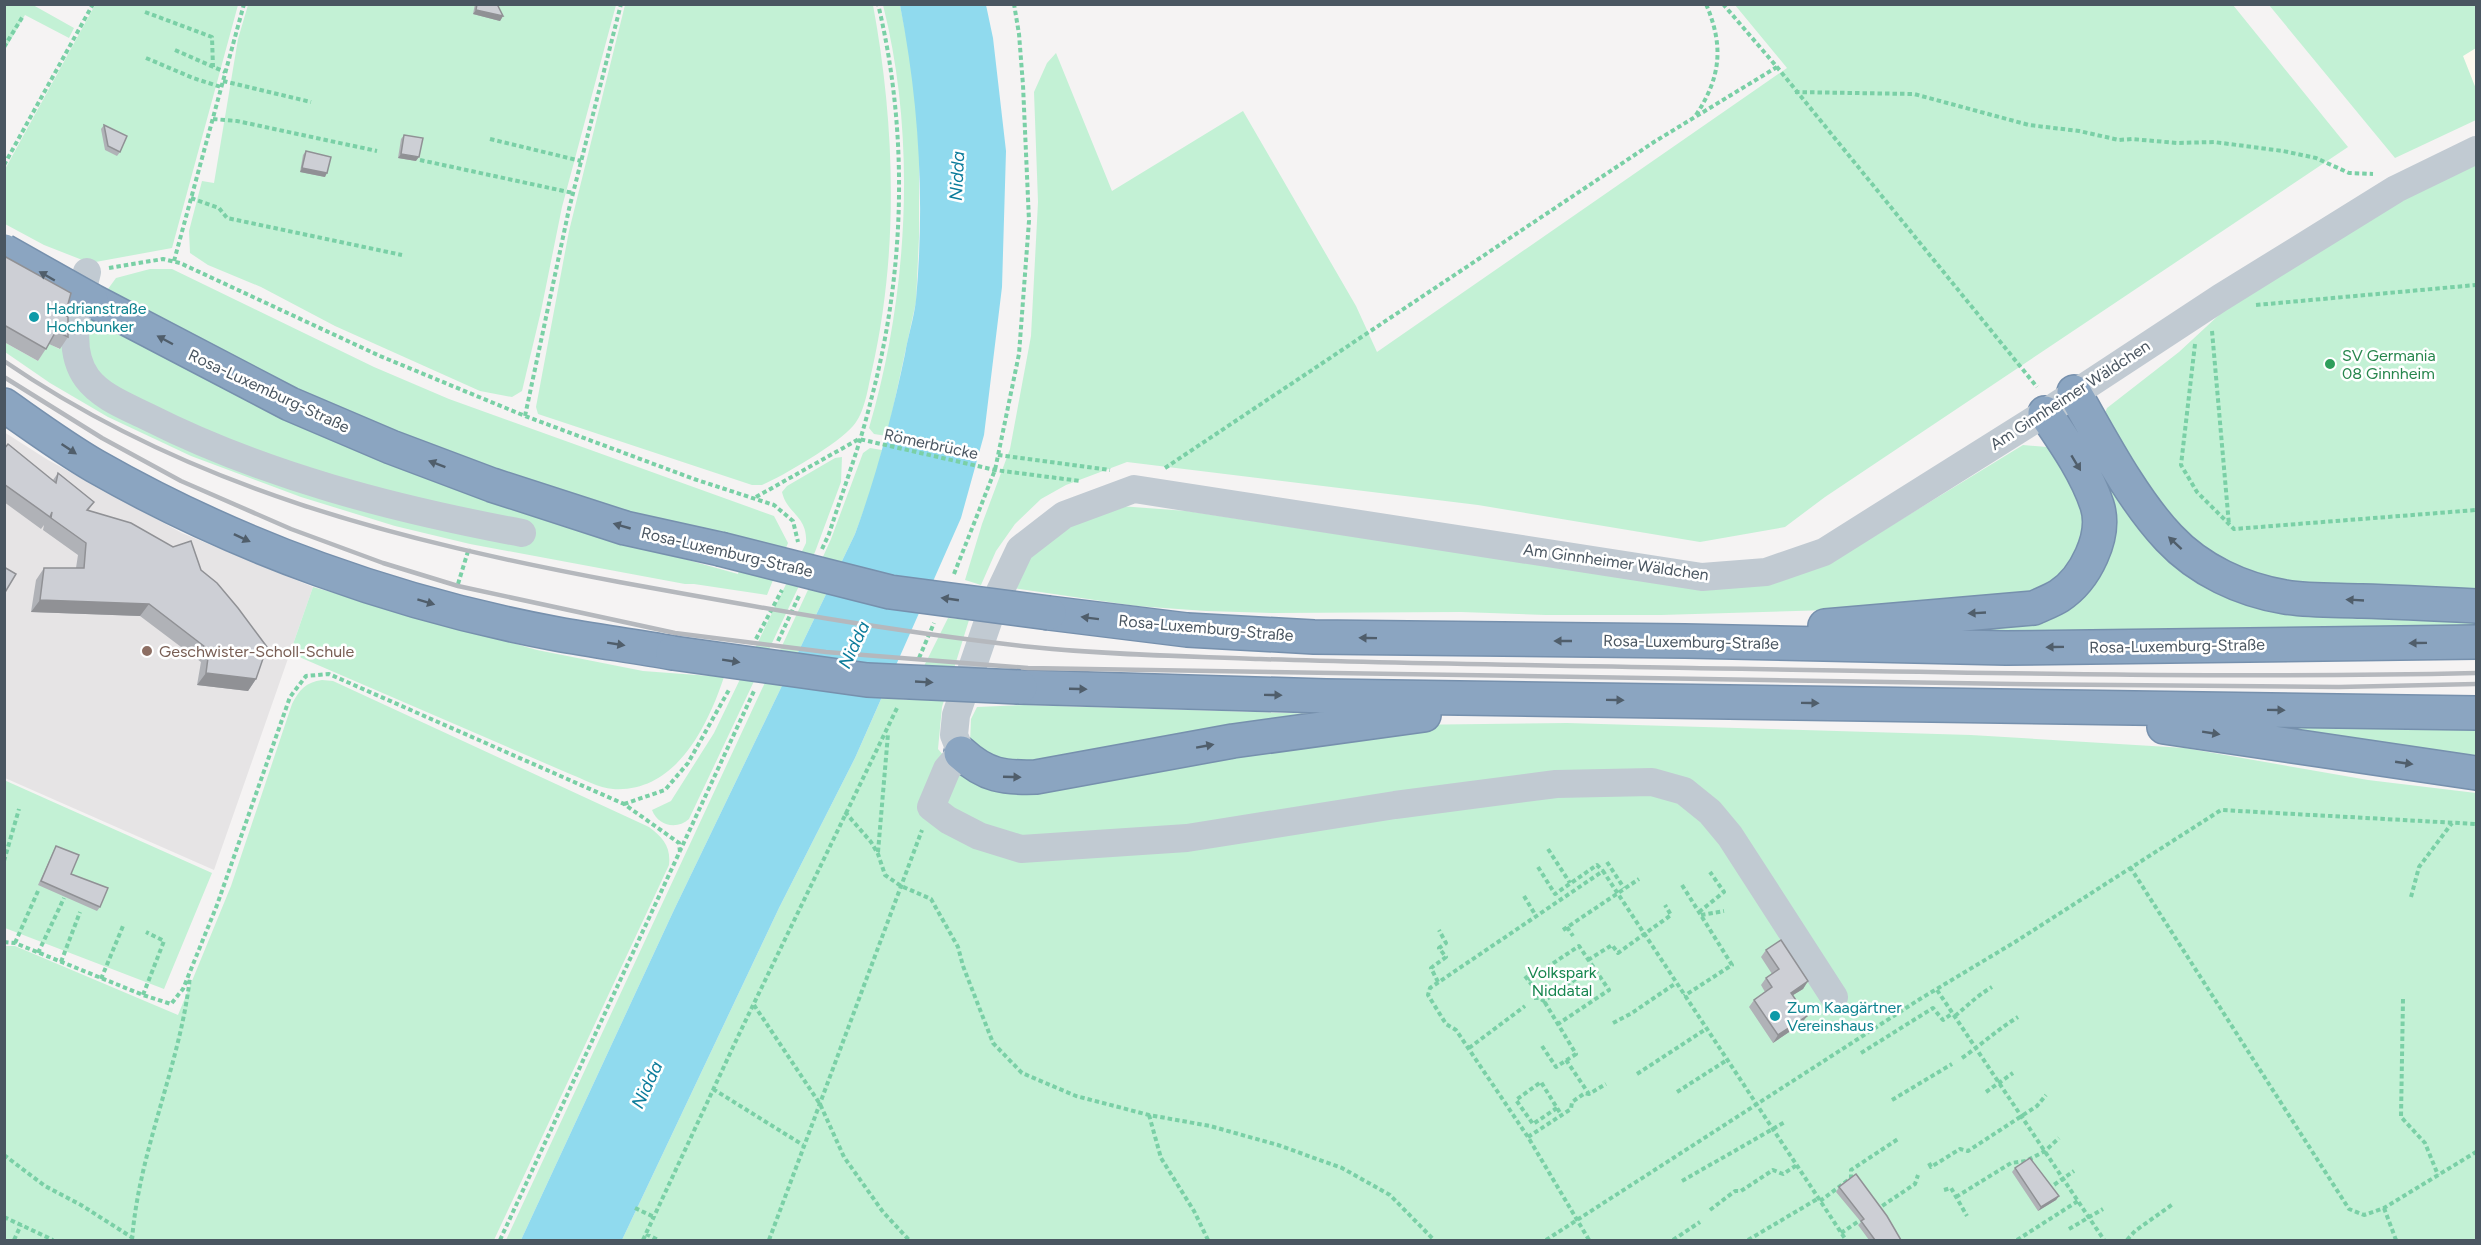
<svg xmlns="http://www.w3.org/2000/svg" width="2481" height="1245" viewBox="0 0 2481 1245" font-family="Figtree,sans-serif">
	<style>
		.commercial { fill: #fdf9ef }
		.education { fill: #e6e4e5 }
		.green { fill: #c3f1d5 }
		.water { fill: #90daee }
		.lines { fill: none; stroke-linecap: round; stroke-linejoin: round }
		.highway-casing { stroke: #7690ad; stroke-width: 36 }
		.path { stroke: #7ad0a6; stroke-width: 4; stroke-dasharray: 4.5 3; stroke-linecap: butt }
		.minor { stroke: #c1cad2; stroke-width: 28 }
		.highway { stroke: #8ba5c1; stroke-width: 33 }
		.rail { stroke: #b5b8bd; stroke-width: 4.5 }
		.highway-bridge-casing { stroke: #7690ad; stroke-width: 36; stroke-linecap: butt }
		.highway-bridge { stroke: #8ba5c1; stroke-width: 33 }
		.wall { fill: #b0b2b7 }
		.shaded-wall { fill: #909195 }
		.building { fill: #cdcfd5; stroke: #909195; stroke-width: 1.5 }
		.oneway { fill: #505e6b }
		.culture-dot { fill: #0f9aa8; stroke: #fff; stroke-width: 2 }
		.leisure-dot { fill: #2e9e5b; stroke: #fff; stroke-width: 2 }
		.education-dot { fill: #8d6e63; stroke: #fff; stroke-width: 2 }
		.labels { text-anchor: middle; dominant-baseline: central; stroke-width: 5; stroke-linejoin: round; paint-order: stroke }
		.culture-label { font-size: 16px; fill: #0d838f; stroke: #fff; text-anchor: start }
		.leisure-label { font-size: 16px; fill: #27864d; stroke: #fff; text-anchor: start }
		.street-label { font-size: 16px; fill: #4a5661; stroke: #fff }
		.education-label { font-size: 16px; fill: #785e54; stroke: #fff; text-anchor: start }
		.park-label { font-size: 16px; fill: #17864f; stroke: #fff }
		.water-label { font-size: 18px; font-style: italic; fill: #0c7c9b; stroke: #fff }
	</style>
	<rect width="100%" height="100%" fill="#f5f3f3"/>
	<!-- commercial -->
	<path class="commercial" d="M2476,48V89L2463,56Z"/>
	<!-- education -->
	<path class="education" d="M4,432L48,460L182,533L313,587L214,870L5,778Z"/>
	<!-- green -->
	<path class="green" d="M5,4L33,5L74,28L69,38L25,15L5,50Z
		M95,5H238L172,248L90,263L44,245L5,224L4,171Z
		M248,5H616L562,207L541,311L522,391L512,397L480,391L335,326L261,287L208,265L190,253L189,231L202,181L214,183L238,39Z
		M625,5H873C895,124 899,251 872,370C868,387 865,413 853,426C839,443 783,476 762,485H752L538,414L536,407L569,231Z
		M883,5H900L912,64L919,135V237L916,302L887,436L874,434L869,428C908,296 917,139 883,5Z
		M1735,5H2233L2348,147L1825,497L1785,527L1700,542L1478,505L1127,462L1066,485L1041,499L1015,524L996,551L981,585L965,580L982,524L1010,449L1031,336L1038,202L1034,92L1047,63L1056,53L1112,191L1243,111L1356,306L1377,352L1787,68Z
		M2269,5H2476V48L2463,56L2476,89V120L2395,158Z
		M2476,163V596L2251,580L2174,533L2102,420L2107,408L2179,352L2233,302L2333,236Z
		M150,269H172L374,367L449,399L774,516L788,543L767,595L694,584H685L470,544L395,526L301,497L191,456L108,417L50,383L5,352L4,342L38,361L48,343L59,349L81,314L230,391L620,541L738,574L746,540L711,538L567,496L407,436L287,385L122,299L108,289L116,278Z
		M2079,431L2185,566L2476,614V626L1911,632L2000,621L2097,566L2074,434Z
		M2023,445L2047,447L2065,463L2079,485L2089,533L2053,589L1936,607L1661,615H1546L1461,612L1272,613L1206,611L1136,606L1012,588L1037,548L1106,505L1187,511L1625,578L1830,563Z
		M870,448L882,450L876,477L855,534L673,912L521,1240H506L807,592L831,539L863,453Z
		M842,457L841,482L815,552L689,819C677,830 658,826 652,810L671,801L714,733L806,543C808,516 787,514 782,492L787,486L835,458Z
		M313,587L537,650L643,671L724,677C707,728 675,793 613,789C599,788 583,779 570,774L290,653Z
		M948,618L969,620L942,707L938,749L949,762L969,776L1400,725L1567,723L1971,735L2185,748L2368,780L2476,793V1240H622L779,908L855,758L882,697L907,700Z
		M322,680L333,681L649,827C663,838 671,846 669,865L494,1240H5V946H15L178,1015L231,886L292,704C299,690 306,682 322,680Z
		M1024,705L1319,714L1004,771L970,743L971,719L977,707Z
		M2291,725L2476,729V755L2391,748L2290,731Z
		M4,780L212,873L164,989L5,928Z"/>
	<!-- water -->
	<path class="water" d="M900,5H986L993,38L1006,151L1002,287L984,435L961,518L855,758L779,908L622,1240H521L673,912L855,534C877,474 892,416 905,354C908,336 914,318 916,300C925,201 919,102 900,5Z"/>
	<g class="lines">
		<!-- highway casing -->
		<g class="highway-casing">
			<path id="highway" d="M91,300L290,404L391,447L492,485L625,528L720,549
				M2074,392C2101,439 2132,499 2169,538C2199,570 2242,590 2285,597C2310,601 2337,600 2362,601C2400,602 2438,604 2476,606
				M4,405C34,426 64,448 95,466C237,547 396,604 557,634C595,641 634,646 673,653
				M1049,613L1187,630L1314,637L1685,641L2006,648L2476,642
				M1825,626L2034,608C2042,604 2051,601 2059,596C2085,579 2107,536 2097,505C2086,472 2064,441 2045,413
				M1020,687L1326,696L2476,713
				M2164,727L2476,773
				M961,753C986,776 1004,778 1036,777L1233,741L1424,715"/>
		</g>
		<!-- path -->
		<path class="path" d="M1723,4L1777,67L2037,387
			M145,12L212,37L213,67
			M4,47L23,16
			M175,50L225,72
			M146,58L193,78L221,87
			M223,81L311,102
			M1795,92L1914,94L2029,125L2079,131L2119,140L2132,139L2177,143L2214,142L2283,151L2316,158L2349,173L2373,174
			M1696,115C1721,77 1724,46 1706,4
			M213,119L237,121L377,151
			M490,139L581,161
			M420,160L573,193
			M4,165L93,4
			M191,198L219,208L227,218L402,255
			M174,261L244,4
			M109,268L163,259L180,263L380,356L525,416L694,479L774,505L793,521L798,542
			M2256,305L2476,285
			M2212,331L2229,525
			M2195,344L2181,465L2197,492L2234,529L2476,510
			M525,416L569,209L621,4
			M998,455L1110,470
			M1165,468L1654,142L1777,67
			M756,497L859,439L995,470L1080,481
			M822,549L829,534C843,490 860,446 871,400C905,273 909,133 878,4
			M954,574L995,470L1019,354L1029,221L1023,85L1019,34L1014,4
			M458,584L469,548
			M756,639L782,590
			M778,641L799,596
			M919,658L934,623
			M624,804L665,790L688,763L730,688
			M845,812L871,842L878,854L885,875L901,886L931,899L958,947L963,966L993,1043L1022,1073L1076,1096L1149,1115L1210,1126L1278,1145L1342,1168L1390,1195L1434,1240
			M1548,849L1570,883
			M878,852L888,734
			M4,861L19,809
			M1607,862L1624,888
			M1538,867L1555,894L1597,865L1603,871
			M2130,867L2349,1209L2364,1215L2384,1208L2476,1152
			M1682,885L1732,965L1684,996
			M1524,896L1536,916
			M2411,897L2419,867L2452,823
			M1699,912L1724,892L1710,872
			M1701,915L1724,911
			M1567,927L1573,936
			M1563,930L1639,879
			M4,942L15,943L143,995L171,1004L183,989L217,905L290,697L306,676L329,674L624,804L679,843L680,852
			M15,943L38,891
			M38,953L64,898
			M1588,960L1612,945L1618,953L1671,915L1665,905
			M61,962L80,912
			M1525,976L1532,985
			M101,979L123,926
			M1528,980L1579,946L1609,990L1558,1024
			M1438,982L1431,968L1446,957L1439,948L1446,943L1439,930
			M1937,990L2104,1240
			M143,995L164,941L146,932
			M1534,998H1539L1544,1001L1593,967
			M2403,999L2401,1117L2425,1143L2438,1175
			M754,1005L820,1104L844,1157L883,1212L909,1240
			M1955,1016C1968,1005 1977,996 1992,987
			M1613,1023L1632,1013L1676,983
			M1542,1046L1556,1067L1576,1054L1544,1001
			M1469,1048L1525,1006
			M1861,1053L1933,1008L1943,1020L1953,1013
			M1962,1058C1982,1044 1997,1030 2018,1017
			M1566,1060L1589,1094
			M1637,1074L1706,1029
			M713,1089L803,1145
			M1677,1092L1727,1060
			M1986,1092L2013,1073
			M1892,1100L1952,1064
			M1557,1108L1533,1124L1516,1100L1541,1082L1562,1116
			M1149,1115L1161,1158L1194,1211L1208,1240
			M1528,1137L1571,1109L1572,1102L1585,1093L1589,1094L1606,1084
			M4,1155L45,1186L81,1205L136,1240
			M1929,1163L1931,1167L1960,1149L1968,1151L2037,1106L2046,1095
			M1682,1181L1785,1122
			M2048,1189L2074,1171
			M1944,1190L1951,1188L1967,1216
			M1956,1197L2011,1163L2026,1161L2045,1151L2059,1138
			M1820,1201L1851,1178V1170L1898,1139
			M635,1208L654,1217
			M2384,1208L2396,1240
			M1710,1210L1735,1191H1741L1773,1170L1783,1174L1797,1165
			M1876,1210L1915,1184L1918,1175
			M4,1217L53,1240
			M2069,1229L2103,1209
			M1841,1233L1862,1219
			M646,1234L658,1240
			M14,1240L21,1225
			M132,1240C139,1150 180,1066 190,977
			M500,1240L754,691
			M643,1240L741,1030L897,708
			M769,1240L922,830
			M1546,1240L1920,999L2015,942L2221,810L2476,824
			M1589,1240L1528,1137L1456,1030L1446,1024L1428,995L1430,988L1603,871L1846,1240
			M1673,1240L1700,1222
			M1748,1240L1819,1198
			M2017,1240L2078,1201
			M2127,1240L2135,1231L2173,1204"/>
		<!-- minor -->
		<path class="minor" d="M87,272C79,304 65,348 87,378C101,397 128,407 148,417C265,476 394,509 522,533
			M1834,997L1730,836L1710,812L1684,791L1652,782L1556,784L1395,805L1187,838L1021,849L979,836L948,820L931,807L947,769L961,753L954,735L956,715L994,604L1020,549L1064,515L1134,489L1702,577L1766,572L1824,552L2045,413L2220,298L2396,189L2476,150"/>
		<!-- highway -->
		<use href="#highway" class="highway"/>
		<!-- rail -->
		<path class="rail" d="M4,361C191,489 400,541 619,582C756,607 894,632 1032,647C1108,655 1185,656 1260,659C1404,664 1547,665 1691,668C1953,672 2215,679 2476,673
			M4,377L102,438L181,481L291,529L383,563L458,586L675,633L826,652L1028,668L2015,684L2339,687L2476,684"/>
		<!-- highway-bridge casing -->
		<g class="highway-bridge-casing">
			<path id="highway-bridge" d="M4,251L91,300
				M720,549L890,592L1049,613
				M673,653L867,680L1020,687"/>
		</g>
		<!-- highway-bridge -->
		<use href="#highway-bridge" class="highway-bridge"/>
	</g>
	<!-- wall -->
	<path class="wall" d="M475,4H497L503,16L500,21L473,14Z
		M104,125L120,152L117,156L105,150L101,129Z
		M404,135L416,161L398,158L401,139Z
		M306,151L325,177L300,172L303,155Z
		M4,256L65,315L68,337L60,349L49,344L38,361L4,342Z
		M4,449L53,480L58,473L94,502L88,511L201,570L256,679L248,691L197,685L201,662L140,616L31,612L36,580L44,568H76L78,555L43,530L44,525L41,529L4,502Z
		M56,846L71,874L100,907L97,911L38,885L54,850Z
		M1766,950L1808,981L1803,989L1793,995L1807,1016L1801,1024L1773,1043L1749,1007L1754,1000L1765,992L1761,985L1766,978L1772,974L1761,957Z
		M2015,1168L2059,1196L2056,1200L2038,1211L2012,1172Z
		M1839,1187L1901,1240H1869L1858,1225L1861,1222L1836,1192Z"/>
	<!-- shaded-wall -->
	<path class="shaded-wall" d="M476,10L503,16L500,21L473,14Z
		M401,154L419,157L416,161L398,158Z
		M302,168L327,173L325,177L300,172Z
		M40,600L149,604L140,616L31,612Z
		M206,673L256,679L248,691L197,685Z
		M1808,981L1803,989L1785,1000L1791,993Z
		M1807,1016L1801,1024L1773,1043L1778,1035Z
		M2059,1196L2056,1200L2038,1211L2041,1207Z"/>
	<!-- building -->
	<path class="building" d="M477,4H497L503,16L476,10Z
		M104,125L127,136L120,152L108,146Z
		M404,135L423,138L419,157L401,154Z
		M306,151L331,157L327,173L302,168Z
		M4,256L71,293L65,315L68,317V337L56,331L46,349L4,325Z
		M8,444L56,483L58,473L94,502L87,510L131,523L173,547L191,541L201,570L217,583L238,608L267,647L256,679L206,673L209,650L149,604L40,600L44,568H84L86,543L51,518L52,512L50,517L4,484V449Z
		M4,567L16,574L4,594Z
		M56,846L79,855L71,874L108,888L100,907L41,881Z
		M1781,940L1808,981L1791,993L1807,1016L1778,1035L1754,1000L1772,987L1766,978L1779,969L1766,950Z
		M2030,1158L2059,1196L2041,1207L2015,1168Z
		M1856,1174L1887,1216L1901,1240H1875L1861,1221L1864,1219L1839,1187Z"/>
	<!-- one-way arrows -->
	<defs><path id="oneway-solid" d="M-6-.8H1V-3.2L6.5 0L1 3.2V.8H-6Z" transform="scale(1.5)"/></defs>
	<g class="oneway">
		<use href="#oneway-solid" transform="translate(47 276) rotate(-150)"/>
		<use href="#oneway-solid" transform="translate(165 340) rotate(-152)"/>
		<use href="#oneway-solid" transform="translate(69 449) rotate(34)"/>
		<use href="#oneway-solid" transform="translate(2076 463) rotate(59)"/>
		<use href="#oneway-solid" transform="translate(437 464) rotate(-159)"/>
		<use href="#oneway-solid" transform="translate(622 526) rotate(-164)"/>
		<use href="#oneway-solid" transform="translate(242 538) rotate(25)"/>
		<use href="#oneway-solid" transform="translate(2175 543) rotate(-137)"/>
		<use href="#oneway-solid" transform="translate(950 599) rotate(-172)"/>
		<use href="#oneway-solid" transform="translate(2355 600) rotate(-177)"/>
		<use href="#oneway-solid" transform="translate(426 602) rotate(17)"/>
		<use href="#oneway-solid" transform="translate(1977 613) rotate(177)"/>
		<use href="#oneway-solid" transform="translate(1090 618) rotate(-173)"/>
		<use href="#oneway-solid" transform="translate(1368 638) rotate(-179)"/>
		<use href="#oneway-solid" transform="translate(1563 641) rotate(-180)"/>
		<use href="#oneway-solid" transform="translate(2418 643) rotate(179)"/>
		<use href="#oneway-solid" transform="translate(616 644) rotate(9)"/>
		<use href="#oneway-solid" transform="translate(2055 647) rotate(179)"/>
		<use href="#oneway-solid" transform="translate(731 661) rotate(9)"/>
		<use href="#oneway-solid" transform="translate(924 682) rotate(3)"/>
		<use href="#oneway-solid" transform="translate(1078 689) rotate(2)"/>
		<use href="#oneway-solid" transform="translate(1273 695) rotate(1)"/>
		<use href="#oneway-solid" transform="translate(1615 700) rotate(1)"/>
		<use href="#oneway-solid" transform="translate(1810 703) rotate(1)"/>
		<use href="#oneway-solid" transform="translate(2276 710) rotate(1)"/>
		<use href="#oneway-solid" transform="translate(2211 733) rotate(9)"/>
		<use href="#oneway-solid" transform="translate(1205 746) rotate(-10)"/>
		<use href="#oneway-solid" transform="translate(2404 763) rotate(8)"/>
		<use href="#oneway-solid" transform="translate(1012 777) rotate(2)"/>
	</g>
	<!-- markers -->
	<g class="culture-dot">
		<circle cx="34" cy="317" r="6"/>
		<circle cx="1775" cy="1016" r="6"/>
	</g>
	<circle class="leisure-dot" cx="2330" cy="364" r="6"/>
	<circle class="education-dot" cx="147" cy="651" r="6"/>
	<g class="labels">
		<!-- culture labels -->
		<g class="culture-label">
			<text x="46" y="308">Hadrianstraße<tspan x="46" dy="18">Hochbunker</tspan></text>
			<text x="1787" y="1007">Zum Kaagärtner<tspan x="1787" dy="18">Vereinshaus</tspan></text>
		</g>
		<!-- leisure labels -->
		<g class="leisure-label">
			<text x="2342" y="355">SV Germania<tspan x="2342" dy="18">08 Ginnheim</tspan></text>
		</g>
		<!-- street labels -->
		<g class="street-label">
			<text transform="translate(269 391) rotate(25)">Rosa-Luxemburg-Straße</text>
			<text transform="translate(2070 395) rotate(-33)">Am Ginnheimer Wäldchen</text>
			<text transform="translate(931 444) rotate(12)">Römerbrücke</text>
			<text transform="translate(727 552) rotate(13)">Rosa-Luxemburg-Straße</text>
			<text transform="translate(1616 562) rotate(8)">Am Ginnheimer Wäldchen</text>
			<text transform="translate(1206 628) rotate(5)">Rosa-Luxemburg-Straße</text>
			<text transform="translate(1691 642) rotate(1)">Rosa-Luxemburg-Straße</text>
			<text transform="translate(2177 646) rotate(-1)">Rosa-Luxemburg-Straße</text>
		</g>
		<!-- education labels -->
		<g class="education-label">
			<text x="159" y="651">Geschwister-Scholl-Schule</text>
		</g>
		<!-- park labels -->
		<g class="park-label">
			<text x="1562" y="972">Volkspark<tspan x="1562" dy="18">Niddatal</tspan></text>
		</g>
		<!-- water labels -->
		<g class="water-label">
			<text transform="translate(957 176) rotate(-87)">Nidda</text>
			<text transform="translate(854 645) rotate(-65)">Nidda</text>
			<text transform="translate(647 1085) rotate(-65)">Nidda</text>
		</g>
	</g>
	<!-- border -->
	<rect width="2481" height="1245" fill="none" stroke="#4a5661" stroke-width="12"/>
</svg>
